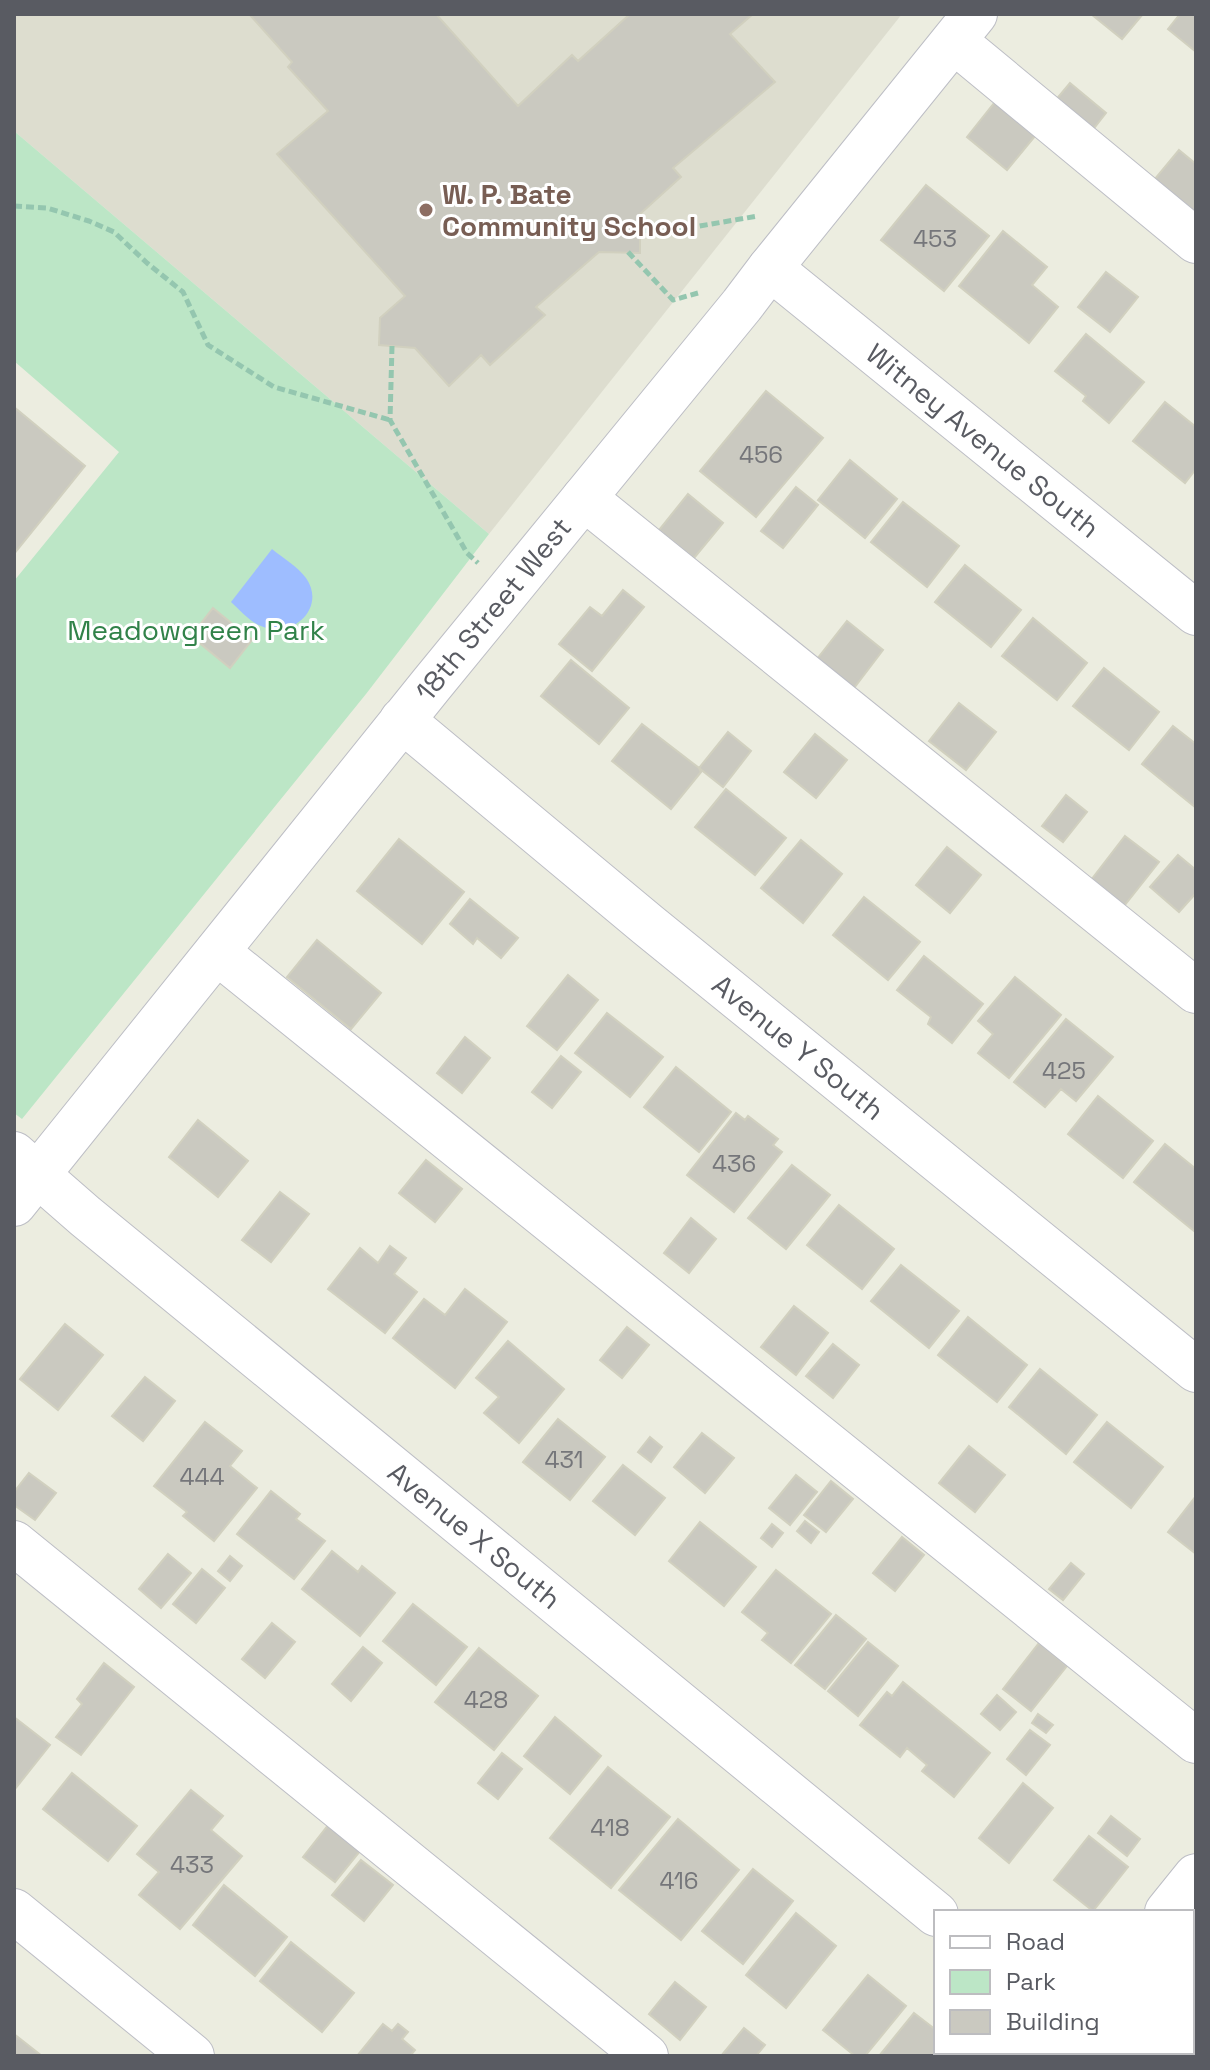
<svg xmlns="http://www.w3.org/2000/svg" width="1210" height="2070" viewBox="0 0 1210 2070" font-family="'Space Grotesk',sans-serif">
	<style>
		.education { fill: #ddddcf }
		.green { fill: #bce6c6 }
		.water { fill: #9ebdff }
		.building { fill: #cac9c0; stroke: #d1d0bf; stroke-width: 2 }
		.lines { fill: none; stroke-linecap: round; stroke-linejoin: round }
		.minor-casing { stroke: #bdbec5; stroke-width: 46 }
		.path { stroke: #94c6af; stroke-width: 5; stroke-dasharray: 8 4; stroke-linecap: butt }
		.minor { stroke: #fff; stroke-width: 44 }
		.education-dot { fill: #8d6e63; stroke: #fff; stroke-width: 3 }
		.labels { text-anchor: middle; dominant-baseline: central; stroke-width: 6; stroke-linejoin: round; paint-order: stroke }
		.number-label { font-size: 24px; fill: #75767a }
		.education-label { font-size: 28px; font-weight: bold; fill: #785e54; stroke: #fff; text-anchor: start }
		.street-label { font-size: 28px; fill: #595b62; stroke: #fff }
		.park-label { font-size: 28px; fill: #318249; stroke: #fff }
	</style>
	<rect width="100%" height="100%" fill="#ecede0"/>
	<!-- education -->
	<path class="education" d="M14,14H902L489,534L14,131Z"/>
	<!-- green -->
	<path class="green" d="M14,131L489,534L366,694L22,1119L14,1113V581L119,452L14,361Z"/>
	<!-- water -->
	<path class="water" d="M272,549C283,558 298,567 306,578C327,608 292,640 261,626C250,622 240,610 231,602Z"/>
	<!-- building -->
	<path class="building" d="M249,14H436L518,106L572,55L578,61L630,14H753L730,34L775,82L673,168L681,177L640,214V253L599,252L536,307L545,315L490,365L481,355L449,386L415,348L379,345L380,318L405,296L277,154L328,111L288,67L292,62Z
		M1091,14H1143L1122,39Z
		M1180,14H1196V52L1168,29Z
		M1070,83L1106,113L1091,132L1054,102Z
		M995,102L1036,135L1007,170L967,137Z
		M1179,150L1196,164V214L1154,180Z
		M926,185L989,236L944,291L881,240Z
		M1003,231L1047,267L1032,285L1058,307L1029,343L959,286Z
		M1106,272L1138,297L1110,332L1078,307Z
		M1086,334L1144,382L1109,423L1083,401L1086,396L1055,371Z
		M766,391L823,438L756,517L700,471Z
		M1165,402L1196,427V469L1185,483L1133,441Z
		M14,407L85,466L14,554Z
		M850,460L897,499L865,538L818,500Z
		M796,487L818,505L783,548L761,531Z
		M688,494L723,523L694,558L659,530Z
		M903,502L959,546L927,587L871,542Z
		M965,565L1021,610L991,647L935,602Z
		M623,590L644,607L592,671L559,644L590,607L602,616Z
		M213,608L252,640L230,668L191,636Z
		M1033,618L1087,663L1057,700L1002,656Z
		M847,621L883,650L854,688L817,659Z
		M571,660L629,708L599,744L541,696Z
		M1104,668L1159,712L1129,750L1073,706Z
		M959,703L996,732L966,770L929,741Z
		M642,724L699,768L701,772L671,809L612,761Z
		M1173,726L1196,744V808L1142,764Z
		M728,732L751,751L723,787L699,768Z
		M815,734L847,760L816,798L784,772Z
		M726,789L786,838L755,875L695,827Z
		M1066,795L1087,812L1063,842L1042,826Z
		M1125,836L1159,862L1124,906L1091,880Z
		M399,839L464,892L422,944L357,891Z
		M801,840L842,874L803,923L761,888Z
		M947,847L981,875L950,913L916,885Z
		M1178,855L1196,870V893L1179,912L1150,887Z
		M864,897L920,942L888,980L833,935Z
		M470,899L518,938L501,958L477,938L473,944L450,924Z
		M317,940L381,993L351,1029L287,977Z
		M924,956L983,1004L952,1043L928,1024L931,1017L897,990Z
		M568,975L598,1000L557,1050L527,1026Z
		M1015,977L1061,1015L1009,1078L978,1053L993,1034L978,1021Z
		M607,1013L663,1057L630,1097L575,1053Z
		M1066,1019L1113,1057L1076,1101L1061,1089L1045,1107L1014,1082Z
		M465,1037L490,1058L462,1093L437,1073Z
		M561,1056L581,1072L552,1108L532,1092Z
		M676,1067L731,1112L699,1152L644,1107Z
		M1098,1096L1153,1141L1123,1178L1068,1134Z
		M736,1113L745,1120L748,1116L778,1139L773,1145L782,1152L734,1212L687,1175Z
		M198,1120L248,1161L218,1197L169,1157Z
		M1165,1144L1196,1169V1228L1194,1231L1134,1182Z
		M426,1160L462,1189L435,1222L399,1193Z
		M792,1165L830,1195L786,1249L748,1218Z
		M280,1192L309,1214L271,1262L242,1240Z
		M839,1205L894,1249L862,1289L807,1245Z
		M691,1218L716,1239L689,1273L664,1253Z
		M390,1246L406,1258L394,1274L417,1292L385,1333L328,1289L360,1248L378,1263Z
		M901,1265L959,1311L929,1348L871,1301Z
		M465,1289L507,1322L455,1388L393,1338L424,1299L445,1315Z
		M794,1306L828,1333L796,1375L761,1347Z
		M968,1317L1027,1365L997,1402L938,1355Z
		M65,1324L103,1355L58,1410L20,1379Z
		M627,1327L649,1345L622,1378L600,1360Z
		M508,1341L564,1389L519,1443L484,1413L499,1397L476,1378Z
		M833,1344L859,1365L833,1398L806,1376Z
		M1040,1369L1097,1415L1066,1454L1009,1407Z
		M145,1377L175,1401L143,1441L112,1416Z
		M558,1419L605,1457L570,1500L523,1462Z
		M205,1422L242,1451L230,1466L257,1488L214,1541L183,1516L187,1512L154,1486Z
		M1107,1422L1163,1467L1131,1508L1074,1462Z
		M702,1433L734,1458L705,1493L674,1467Z
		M650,1437L662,1447L651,1462L638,1452Z
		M969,1446L1005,1475L975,1512L939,1483Z
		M623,1465L665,1498L635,1535L593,1501Z
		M29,1473L56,1493L35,1520L14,1505V1492Z
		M796,1475L817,1492L790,1525L769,1508Z
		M831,1481L853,1499L826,1532L804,1515Z
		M271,1491L300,1514L296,1519L325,1541L294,1579L237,1534Z
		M1196,1496V1554L1168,1532Z
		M805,1521L819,1532L811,1543L797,1531Z
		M700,1522L756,1567L724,1606L669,1561Z
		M772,1524L783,1533L772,1547L761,1538Z
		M902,1537L924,1555L895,1591L873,1573Z
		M332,1551L358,1572L362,1566L395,1593L360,1636L302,1589Z
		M168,1554L191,1573L161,1608L139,1589Z
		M230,1556L242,1566L230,1581L218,1571Z
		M1071,1563L1084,1574L1063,1600L1049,1589Z
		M202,1569L225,1588L196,1623L173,1604Z
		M776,1570L831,1614L791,1663L762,1640L768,1633L742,1612Z
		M413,1604L467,1647L436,1685L383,1641Z
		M836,1615L866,1639L825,1689L795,1665Z
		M272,1623L295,1642L265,1678L242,1659Z
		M868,1642L898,1666L858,1716L828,1691Z
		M1039,1643L1067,1666L1031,1711L1003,1689Z
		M363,1647L382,1663L351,1701L332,1684Z
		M479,1648L538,1696L494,1750L435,1702Z
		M104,1663L134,1687L81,1755L56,1737L82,1704L77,1699Z
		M903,1682L990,1753L954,1797L922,1771L927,1765L907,1748L900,1757L860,1725L887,1692L892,1696Z
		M997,1695L1016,1712L1000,1730L981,1714Z
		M1038,1714L1053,1725L1046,1733L1032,1723Z
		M14,1717L50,1745L15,1789L14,1788Z
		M555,1717L601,1756L570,1794L524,1756Z
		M1030,1730L1050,1745L1026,1775L1007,1759Z
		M502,1753L522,1769L498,1799L478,1783Z
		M608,1767L670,1817L611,1888L550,1838Z
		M72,1773L137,1826L108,1861L43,1809Z
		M1023,1783L1053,1808L1009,1863L979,1838Z
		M191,1790L223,1816L211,1830L242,1856L180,1929L139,1895L159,1872L137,1854Z
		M1111,1816L1140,1839L1127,1856L1098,1833Z
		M333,1819L365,1845L335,1882L303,1857Z
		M678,1819L739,1870L681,1940L619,1890Z
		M1089,1836L1128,1867L1093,1911L1054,1880Z
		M361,1860L393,1885L364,1921L332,1895Z
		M753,1869L793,1901L743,1964L702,1931Z
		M224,1885L287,1937L255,1976L193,1925Z
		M796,1913L836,1946L786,2008L746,1975Z
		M291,1942L354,1993L322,2032L260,1981Z
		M868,1975L906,2006L865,2056H855L823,2030Z
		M675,1982L706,2007L680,2040L649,2014Z
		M914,2013L936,2030V2052H947L944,2056H879Z
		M383,2024L392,2031L398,2024L408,2032L402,2039L415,2050L410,2056H357Z
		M744,2028L765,2045L756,2056H721Z
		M14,2034L42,2056H14Z"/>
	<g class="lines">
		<!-- minor casing -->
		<g class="minor-casing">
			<g id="minor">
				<path d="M954,41L1196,241"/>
				<path id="s1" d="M770,268L1196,613"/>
				<path d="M584,498L1196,991"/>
				<path id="s2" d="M402,720L648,925L1196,1370"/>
				<path d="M217,952L1196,1741"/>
				<path id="s3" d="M14,1154L85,1216L936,1914"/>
				<path id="s4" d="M14,1204L431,685L742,305L770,268L975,14"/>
				<path d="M14,1543L646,2056"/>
				<path d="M14,1911L192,2056"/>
				<path d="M1167,1912L1196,1876"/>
				<path d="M1106,2052L1110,2056"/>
				<path d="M1050,2056L1054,2052"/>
			</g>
		</g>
		<!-- path -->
		<path class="path" d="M14,206L47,208L89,221L114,232L147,263L183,292L208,345L274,387L390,420
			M640,231L688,228L758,216
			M628,252L673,300L698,293
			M392,346L390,420L467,553L478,563"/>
		<!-- minor -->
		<use href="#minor" class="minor"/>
	</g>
	<!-- markers -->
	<circle class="education-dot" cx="426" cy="210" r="8"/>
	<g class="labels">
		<!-- number labels -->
		<g class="number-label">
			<text x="935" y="238">453</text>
			<text x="761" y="454">456</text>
			<text x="1064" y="1070">425</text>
			<text x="734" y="1163">436</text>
			<text x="564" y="1459">431</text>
			<text x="202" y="1476">444</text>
			<text x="486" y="1699">428</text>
			<text x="610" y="1827">418</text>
			<text x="192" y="1864">433</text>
			<text x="679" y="1880">416</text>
		</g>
		<!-- education labels -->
		<g class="education-label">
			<text x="442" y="194">W. P. Bate<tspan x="442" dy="32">Community School</tspan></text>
		</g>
		<!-- street labels -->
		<g class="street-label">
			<text stroke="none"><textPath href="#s1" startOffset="274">Witney Avenue South</textPath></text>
			<text stroke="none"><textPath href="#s4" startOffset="764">18th Street West</textPath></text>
			<text stroke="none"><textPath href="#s2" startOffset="514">Avenue Y South</textPath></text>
			<text stroke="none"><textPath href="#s3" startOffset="598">Avenue X South</textPath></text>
		</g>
		<!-- park labels -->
		<g class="park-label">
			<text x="196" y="630">Meadowgreen Park</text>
		</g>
	</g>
	<!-- border -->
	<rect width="1210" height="2070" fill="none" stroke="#595b62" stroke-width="32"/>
	<!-- legend -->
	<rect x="934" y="1910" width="260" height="144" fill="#ffffff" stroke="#bdbdc0" stroke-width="2"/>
	<rect x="950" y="1936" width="40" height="12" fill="#ffffff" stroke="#bdbdc0" stroke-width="2"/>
	<text x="1006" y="1950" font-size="24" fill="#595b62">Road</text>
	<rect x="950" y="1970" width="40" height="24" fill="#bce6c6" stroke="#bdbdc0" stroke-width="2"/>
	<text x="1006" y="1990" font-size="24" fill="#595b62">Park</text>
	<rect x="950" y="2010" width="40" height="24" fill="#cac9c0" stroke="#bdbdc0" stroke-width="2"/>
	<text x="1006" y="2030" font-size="24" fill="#595b62">Building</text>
</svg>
